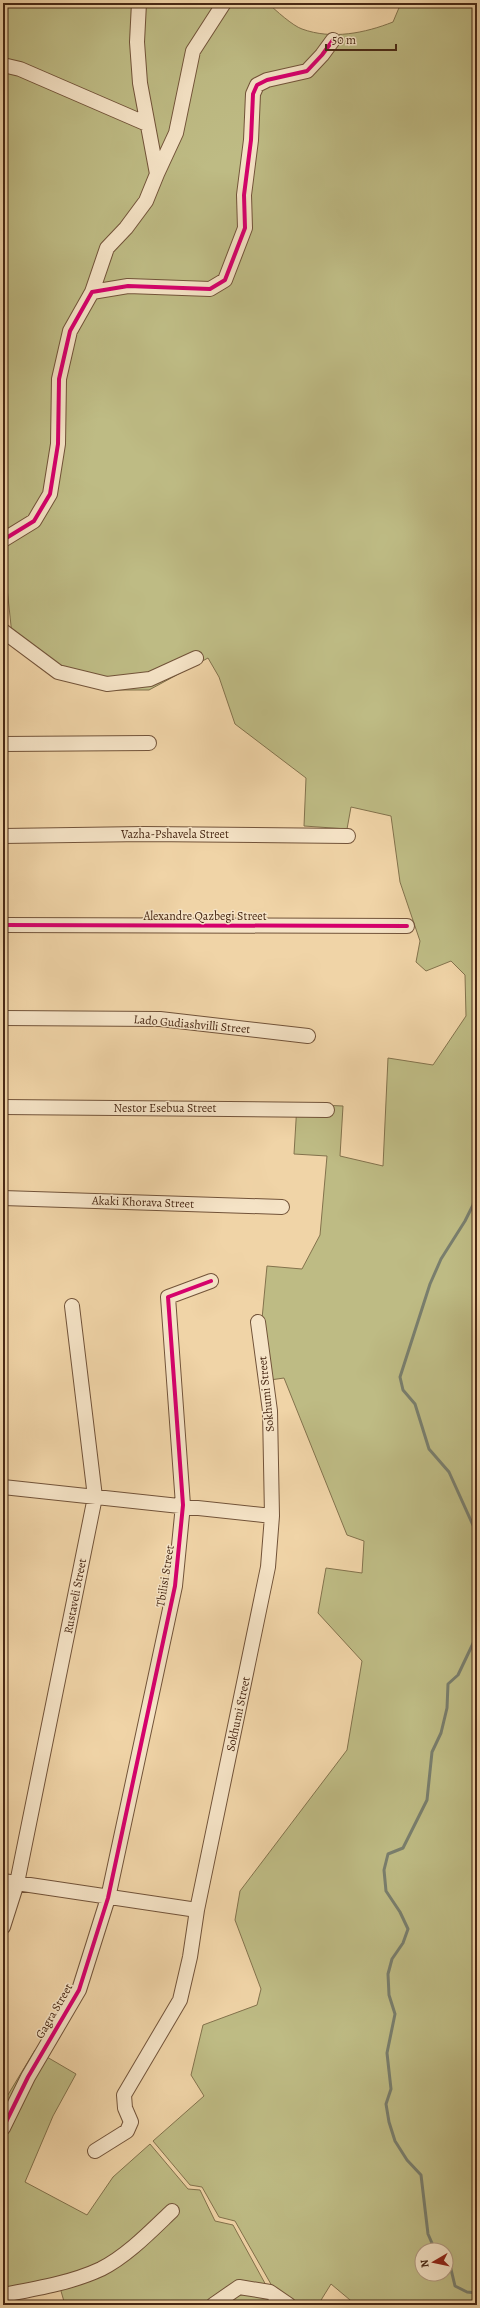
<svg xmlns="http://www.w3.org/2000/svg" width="480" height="2308" viewBox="0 0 480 2308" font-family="Alegreya,serif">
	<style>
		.green { fill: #bebb84; stroke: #83724c; fill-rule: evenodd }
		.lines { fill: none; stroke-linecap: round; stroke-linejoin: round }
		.stream { stroke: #797e6d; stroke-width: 3 }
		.minor-casing { stroke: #725339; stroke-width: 16 }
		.minor { stroke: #f5e3c6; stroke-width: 14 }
		.cycleway-casing { stroke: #f5e3c6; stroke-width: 6 }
		.cycleway { stroke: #d6006c; stroke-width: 4 }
		.labels { text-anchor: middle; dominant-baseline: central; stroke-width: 3; stroke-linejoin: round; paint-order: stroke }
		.street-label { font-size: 12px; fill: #482814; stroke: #f5e3c6 }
	</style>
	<rect width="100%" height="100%" fill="#f0d4a7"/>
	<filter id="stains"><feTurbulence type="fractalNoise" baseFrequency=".005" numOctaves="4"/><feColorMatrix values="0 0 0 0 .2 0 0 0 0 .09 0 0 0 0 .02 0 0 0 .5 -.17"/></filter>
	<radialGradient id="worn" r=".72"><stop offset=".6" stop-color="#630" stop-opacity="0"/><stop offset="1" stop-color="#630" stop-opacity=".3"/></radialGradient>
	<!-- green -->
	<path class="green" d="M3,3H268C275,10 293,26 302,29C332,40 365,33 393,22L401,3H477V2305H356L331,2284L318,2305H301L272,2286L235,2221L219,2217L202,2187L190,2185L153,2141L204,2096L191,2075L203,2025L257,2005L261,1989L235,1920L240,1891L347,1750L362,1661L318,1613L326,1568L362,1573L364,1541L347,1535L284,1378L270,1380L262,1319L267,1266L302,1269L320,1235L327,1156L294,1154L297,1104L343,1106L340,1156L383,1166L388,1058L433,1065L466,1016L465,975L451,961L426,971L416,962L420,941L400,882L391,816L351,807L347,829L304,826L306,778L235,724L219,677L208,658L149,690H103L53,665L12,635L3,550ZM422,2250H446V2274H422Z
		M35,2050L76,2074L53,2116L25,2182L87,2215L113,2177L150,2144L188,2189L200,2190L215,2221L233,2225L267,2287L236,2283L210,2305H65L57,2277L3,2289V2103Z
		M245,2294L266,2296L278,2305H232L231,2298Z"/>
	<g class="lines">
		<!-- stream -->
		<path class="stream" d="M477,1159V1183L473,1205L465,1221L441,1259L430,1284L400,1377L403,1390L415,1404L429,1449L449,1472L477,1534
			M435,2250L428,2234L421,2175L407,2160L395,2141L389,2122L386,2104L391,2089L387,2053L395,2014L389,1995L388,1974L392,1959L403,1943L408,1929L400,1912L386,1891L384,1870L388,1854L403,1848L427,1800L432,1752L441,1733L447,1708L448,1684L458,1675L477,1635
			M446,2262L450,2265L455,2286L467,2292L477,2293"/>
		<!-- minor casing -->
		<g class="minor-casing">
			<path id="minor" d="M3,65L20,69L147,124
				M157,174L176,133L193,51L224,3
				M92,292L107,248L126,228L146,201L157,174L140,83L137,42L139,3
				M3,540L34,521L50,494L58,444L59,379L70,331L92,292L128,286L210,289L225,280L245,228L244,195L251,140L253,94L257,85L267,80L307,71L322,55L333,40
				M3,631L58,672L107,684L150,679L196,658
				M3,744L149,743
				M3,836L144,834L348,836
				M3,925L407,926
				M3,1018L160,1019L308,1036
				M3,1107L327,1110
				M3,1198L282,1207
				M3,1487L272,1516
				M3,1881L197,1910L268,1567L272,1516L270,1411L258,1322
				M3,1927L17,1883L95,1497L72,1306
				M3,2128L28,2077L79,1990L108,1898L175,1586L183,1505L168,1297L211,1281
				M95,2151L127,2131L131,2122L125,2108L124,2095L180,2000L190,1957L197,1910
				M3,2295C35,2289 71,2283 101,2269C127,2256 151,2231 172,2211
				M213,2305L239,2287L270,2292L289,2305"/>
		</g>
		<!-- minor -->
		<use href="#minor" class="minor"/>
		<!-- cycleway casing -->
		<g class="cycleway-casing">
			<path id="cycleway" d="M3,540L34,521L50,494L58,444L59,379L70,331L92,292L128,286L210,289L225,280L245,228L244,195L251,140L253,94L257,85L267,80L307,71L322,55L333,40
				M3,925L407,926
				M3,2128L28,2077L79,1990L108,1898L175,1586L183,1505L168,1297L211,1281"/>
		</g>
		<!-- cycleway -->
		<use href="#cycleway" class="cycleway"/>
	</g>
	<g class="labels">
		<!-- street labels -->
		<g class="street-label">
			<text x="175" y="834">Vazha-Pshavela Street</text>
			<text x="205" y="916">Alexandre Qazbegi Street</text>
			<text transform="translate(192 1024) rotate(5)">Lado Gudiashvilli Street</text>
			<text x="165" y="1108">Nestor Esebua Street</text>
			<text transform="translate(143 1202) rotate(2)">Akaki Khorava Street</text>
			<text transform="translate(266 1394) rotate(-96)">Sokhumi Street</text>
			<text transform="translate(165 1576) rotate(-81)">Tbilisi Street</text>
			<text transform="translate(75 1596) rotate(-79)">Rustaveli Street</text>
			<text transform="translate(238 1714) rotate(-78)">Sokhumi Street</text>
			<text transform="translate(54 2011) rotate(-60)">Gagra Street</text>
		</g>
	</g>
	<!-- margin -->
	<rect width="480" height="2308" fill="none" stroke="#f0d4a7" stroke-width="16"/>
	<rect x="4" y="4" width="472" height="2300" fill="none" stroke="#482814" stroke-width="2"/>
	<rect x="8" y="8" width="464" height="2292" fill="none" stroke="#482814"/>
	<!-- north arrow -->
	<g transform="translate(434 2262) rotate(261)"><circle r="19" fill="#f5e3c6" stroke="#b0987f"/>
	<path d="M0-3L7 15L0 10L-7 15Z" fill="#8f2418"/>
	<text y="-6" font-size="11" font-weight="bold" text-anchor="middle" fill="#482814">N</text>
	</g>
	<!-- scale -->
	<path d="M326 44v6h70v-6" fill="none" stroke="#482814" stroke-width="2"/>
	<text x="332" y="44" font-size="12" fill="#482814" stroke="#f5e3c6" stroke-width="3" paint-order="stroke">50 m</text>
	<rect width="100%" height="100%" filter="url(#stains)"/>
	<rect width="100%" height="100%" fill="url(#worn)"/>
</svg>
